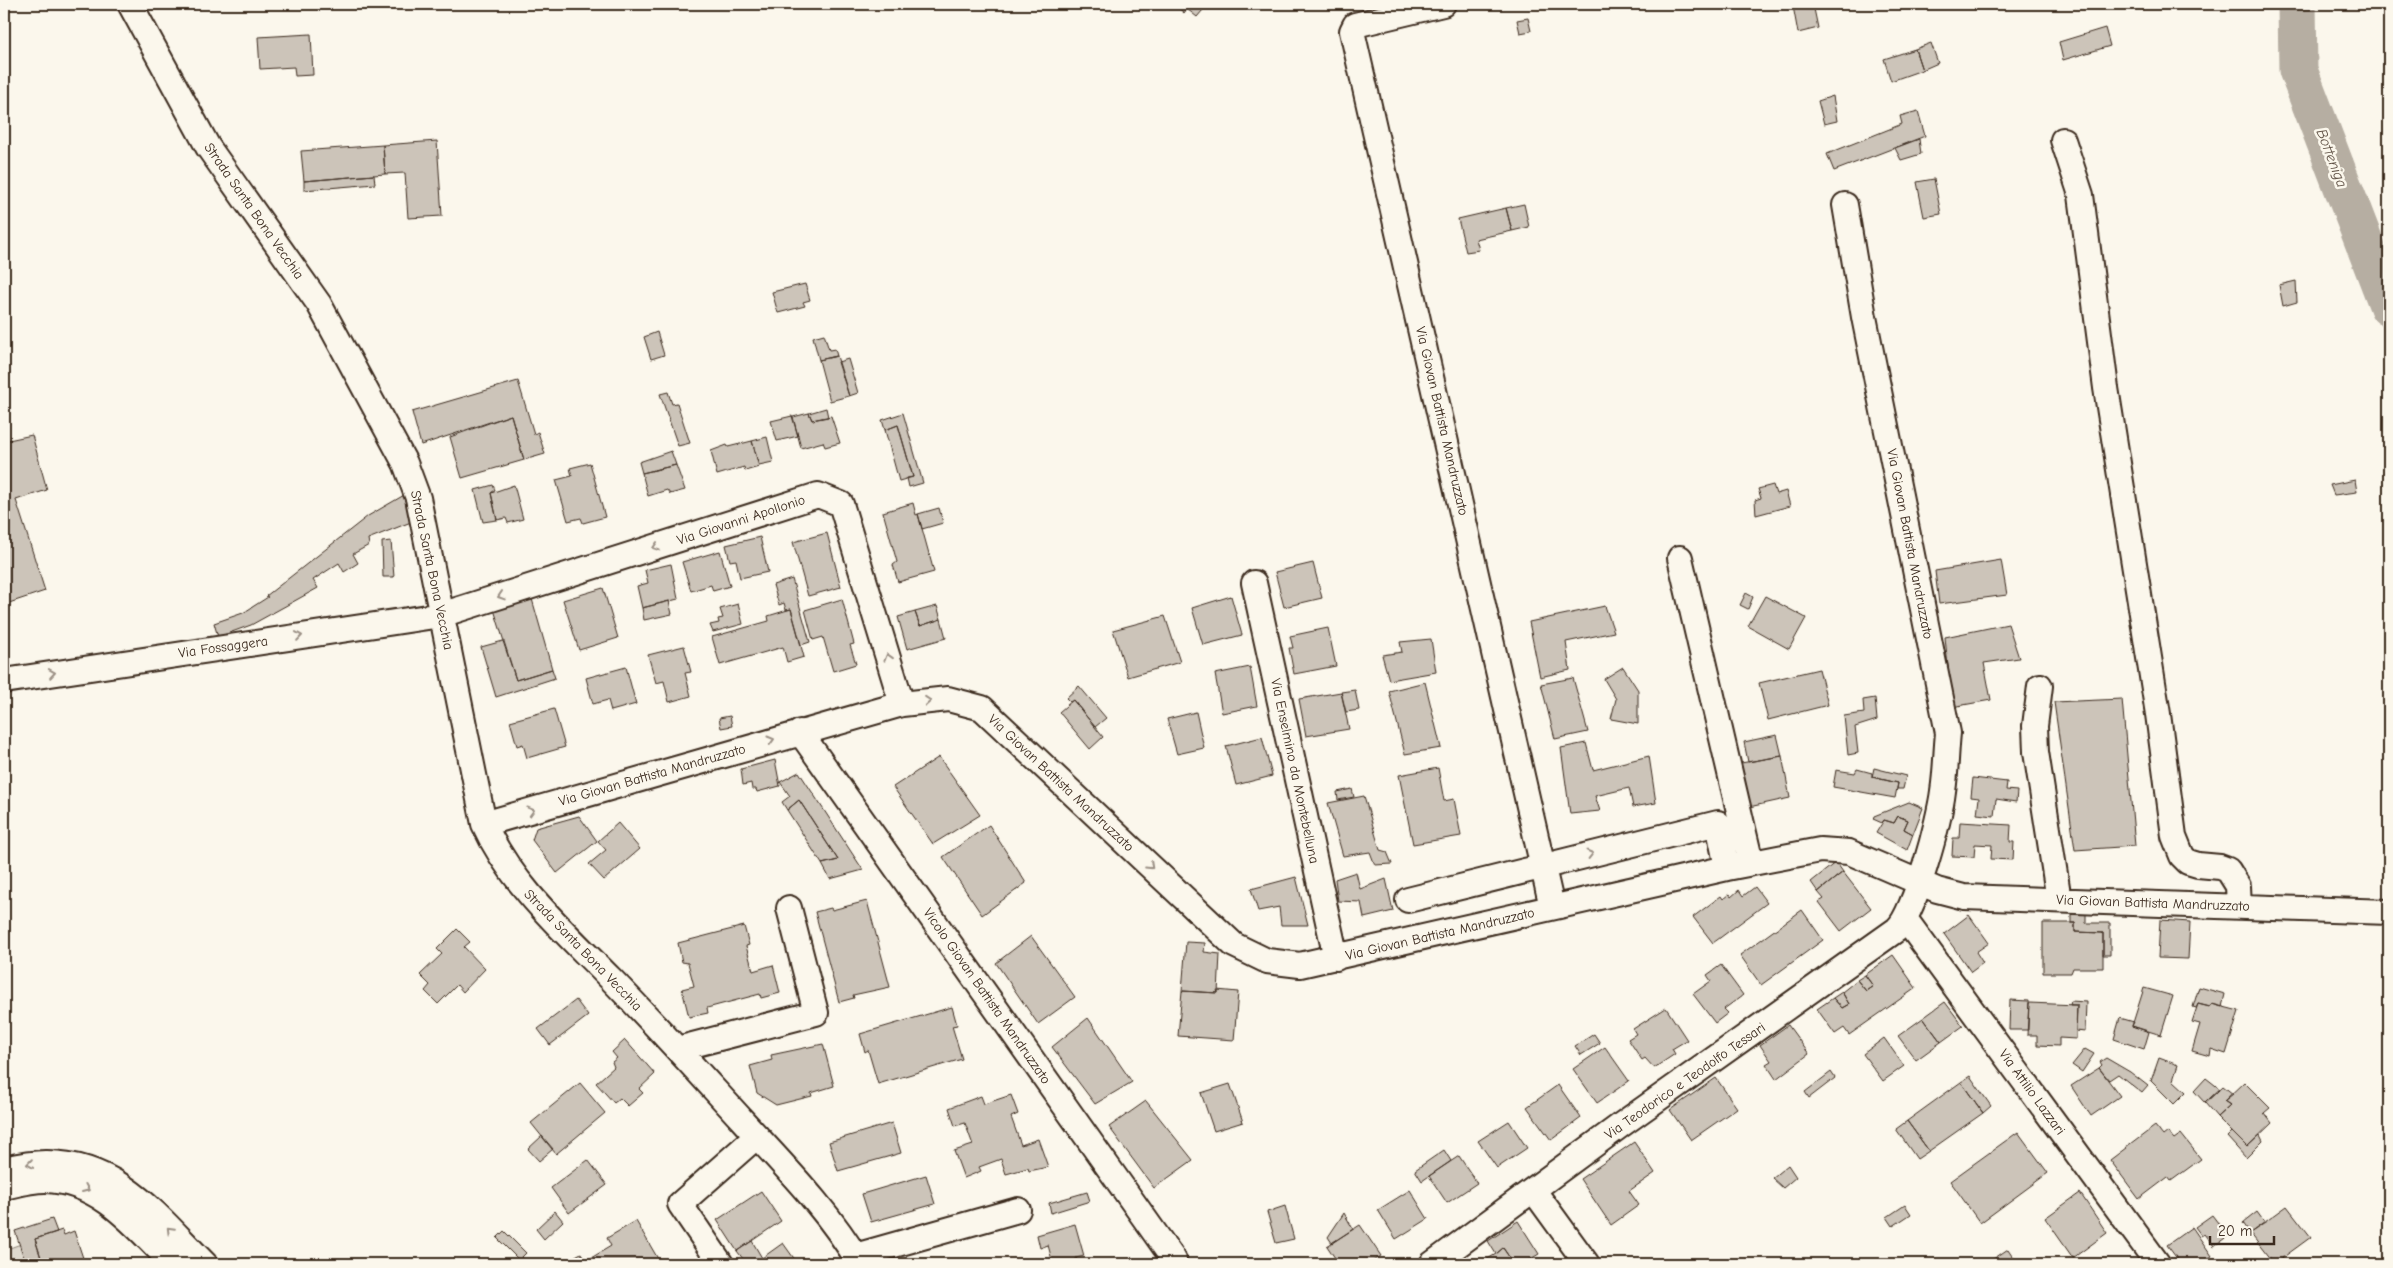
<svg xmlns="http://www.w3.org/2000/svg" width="2393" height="1268" viewBox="0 0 2393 1268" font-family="'Comic Neue',sans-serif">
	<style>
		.green { fill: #dfd9ce; stroke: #8d8276 }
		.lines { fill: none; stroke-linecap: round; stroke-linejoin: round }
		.river { stroke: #b6aea2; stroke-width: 39 }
		.building { fill: #ccc4b9; stroke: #3b2a1e }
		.minor-casing { stroke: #3b2a1e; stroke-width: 28 }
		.minor { stroke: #fbf7ec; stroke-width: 24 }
		.oneway { stroke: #9b9085 }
		.labels { text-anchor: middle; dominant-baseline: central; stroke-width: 5; stroke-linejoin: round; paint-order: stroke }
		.street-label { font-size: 14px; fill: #3b2a1e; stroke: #fbf7ec }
		.water-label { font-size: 15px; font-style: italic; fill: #605246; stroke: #fbf7ec }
	</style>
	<rect width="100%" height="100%" fill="#fbf7ec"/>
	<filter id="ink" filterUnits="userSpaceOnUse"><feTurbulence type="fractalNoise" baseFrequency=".02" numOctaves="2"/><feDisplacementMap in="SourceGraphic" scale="10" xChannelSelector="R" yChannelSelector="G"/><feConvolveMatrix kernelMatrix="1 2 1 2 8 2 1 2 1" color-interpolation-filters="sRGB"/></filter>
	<g filter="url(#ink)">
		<!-- green -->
		<path class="green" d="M21,1244L28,1264H4V1250Z"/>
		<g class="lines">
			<!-- river -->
			<path class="river" d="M2297,4L2298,70L2389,307"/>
		</g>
		<!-- building -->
		<path class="building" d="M1174,4H1208L1197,17L1187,9L1184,13Z
			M1805,4H1813L1818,28L1798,33L1793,6Z
			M1528,18L1531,31L1520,33L1517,20Z
			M2105,28L2110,46L2063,60L2059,42Z
			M311,34L313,75L295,76L294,67L260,69L258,37Z
			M1931,43L1938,63L1922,70L1915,49Z
			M1915,49L1922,70L1891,81L1884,59Z
			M1833,96L1837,121L1824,124L1818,101Z
			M1918,111L1925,136L1834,171L1827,154L1902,124L1900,116Z
			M1919,139L1921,154L1901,160L1895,148Z
			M437,141L442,216L408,218L405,173L385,174L383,145Z
			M383,145L385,174L304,181L301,151Z
			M374,175L375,184L304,190V181Z
			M1934,179L1941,214L1924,217L1917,182Z
			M1524,204L1529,227L1512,231L1506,208Z
			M1506,208L1512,231L1476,239L1479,250L1466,252L1458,219Z
			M2296,281L2297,302L2283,306L2279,285Z
			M805,284L810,300L803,302L805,306L778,313L772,292Z
			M657,332L664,355L651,359L644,337Z
			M824,334L829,350L835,349L837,356L819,360L813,337Z
			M837,356L849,396L830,401L819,360Z
			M848,359L858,393L849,396L838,362Z
			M518,381L534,434L538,432L545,454L524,460L511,415L421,445L412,412Z
			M668,392L672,404L677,403L690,443L678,446L660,394Z
			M826,408L828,417L812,420L809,413Z
			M809,413L812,420L831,416L840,443L825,447L823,442L801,448L793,417Z
			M903,413L923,483L909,487L907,478L913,477L898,425L885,430L882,420Z
			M511,415L524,460L462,478L450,437Z
			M792,416L798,436L777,441L771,421Z
			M898,425L913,477L899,481L885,430Z
			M32,435L47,490L16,500L45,591L6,604L4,598V441Z
			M767,437L773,462L759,465L752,441Z
			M752,441L759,467L745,471L744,467L717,475L711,451L727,445L728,447Z
			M671,451L676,465L642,473L639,462Z
			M590,463L605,517L583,523L581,518L568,521L556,480L572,476L570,468Z
			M676,465L685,490L670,494L667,490L648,496L642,473Z
			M2355,480L2357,492L2334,495L2330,485Z
			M493,485L495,490L491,493L497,520L483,522L475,490Z
			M514,485L523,519L508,523L506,518L497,520L491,493Z
			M1773,485L1776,494L1786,491L1790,506L1756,515L1755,500L1761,498L1758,489Z
			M406,494L411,522L368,539L369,545L353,554L358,563L344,572L339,563L313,580L318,588L251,625L218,637L214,623L243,613L268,597L266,596L368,516Z
			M913,503L916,515L918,514L934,572L898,582L893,565L897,562L883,512Z
			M939,508L943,523L922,529L918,514Z
			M827,533L841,587L808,596L793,542Z
			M760,537L768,572L740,578L736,560L730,561L726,545Z
			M391,541L394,577H383L382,542Z
			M720,551L730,586L713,591L711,585L691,591L682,562Z
			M2001,560L2007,595L1939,604L1935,571Z
			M1313,563L1322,598L1284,607L1275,572Z
			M671,564L678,599L642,608L637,586L648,583L645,570Z
			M792,579L810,642L801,645L791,609L786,610L784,603L779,605L773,585Z
			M603,588L618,638L579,650L563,600Z
			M530,592L552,669L516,680L492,603Z
			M1746,593L1753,597L1748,609L1740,605Z
			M1231,596L1242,635L1203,645L1192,608Z
			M1765,596L1806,618L1789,649L1748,626Z
			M842,599L854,644L850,645L856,664L833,671L823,637L813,640L805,610Z
			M669,601L672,614L644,620L642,608Z
			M738,604L743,624L713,632L710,625L719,623L718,619L723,618L720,609Z
			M937,606L941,619L920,626L915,612Z
			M1605,606L1614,632L1566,642L1570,670L1540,677L1529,622Z
			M791,609L804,657L787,662L783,647L720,665L712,637L769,621L768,616Z
			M915,612L920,626L941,619L946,638L907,649L898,617Z
			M1165,616L1180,662L1128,677L1113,630Z
			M2008,624L2019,658L1984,663L1991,700L1952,707L1945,637Z
			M1328,628L1336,666L1294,674L1289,648H1293L1290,636Z
			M1431,639L1436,672L1389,680L1382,655L1402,652L1400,642Z
			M503,641L516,680L552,669L555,678L496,697L481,647Z
			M684,646L691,672L685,673L691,696L669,702L664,681L656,683L648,655Z
			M626,667L636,704L611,711L608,700L593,704L586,678Z
			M1250,667L1257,706L1222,713L1215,674Z
			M1623,667L1638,690V724L1611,719L1616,699L1604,679Z
			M1819,669L1828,705L1768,720L1759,683Z
			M1573,678L1588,732L1555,739L1541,684Z
			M1425,682L1441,748L1405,754L1389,691Z
			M1079,686L1106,718L1095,727L1073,700L1070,702L1066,698Z
			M1355,690L1359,710L1346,712L1341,692Z
			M1341,692L1349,729L1306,736L1299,699Z
			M1875,698L1877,720L1855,727L1858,753L1848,755L1844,716L1864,713L1863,700Z
			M2122,699L2135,846L2075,850L2054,702Z
			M1073,700L1103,737L1090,749L1059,712Z
			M554,709L565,747L527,758L523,744L517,746L510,721Z
			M1196,712L1204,748L1177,754L1167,719Z
			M730,716L732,726L721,728L719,718Z
			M1777,735L1782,756L1748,762L1744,742Z
			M1262,737L1272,776L1236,785L1226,746Z
			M1586,743L1593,770L1649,756L1656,803L1633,807L1629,788L1595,796L1600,811L1570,814L1561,748Z
			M1782,756L1790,798L1749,807L1741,763Z
			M939,757L980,815L933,844L893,787Z
			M775,760L780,786L757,792L756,789H752L751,783L743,785L741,769Z
			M1438,768L1444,801L1454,799L1461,836L1413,844L1399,775Z
			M1874,768L1906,776L1903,789H1897L1898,783L1872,777Z
			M1857,769L1872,773V777L1898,783L1895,798L1833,787L1836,770L1855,773Z
			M799,772L863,870L830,879L822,864L838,860L799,800L787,810L782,802L790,796L780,782Z
			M1973,778L2007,782L2006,790L2017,791L2016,802L1996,799L1994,816L1977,814L1979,798L1971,797Z
			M1352,789L1354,797L1338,800L1337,792Z
			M1364,796L1380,850L1387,852L1392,864L1375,865L1370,852L1343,856L1328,803Z
			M799,800L838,860L822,864L787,810Z
			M1909,802L1923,808L1913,834L1904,829L1908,820L1898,816L1894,823L1884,820L1882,823L1873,819L1874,816Z
			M579,816L597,841L557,873L532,840L536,828Z
			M1898,816L1908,820L1904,829L1913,834L1907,850L1876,833L1884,820L1894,823Z
			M1960,822L2011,825L2010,842H2014L2013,860L1991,859L1992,845L1975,844L1974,857L1952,856L1953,838H1959Z
			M618,823L640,849L604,880L589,864L606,850L598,841Z
			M989,825L1026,883L982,915L943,857Z
			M1836,862L1843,872L1818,892L1811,882Z
			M1356,872L1360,889L1386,879L1393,911L1364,918L1361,902L1338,901L1335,879Z
			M1843,872L1871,908L1841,931L1819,902L1824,899L1818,892Z
			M1296,877L1308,925H1281L1279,907L1258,911L1251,889Z
			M1755,887L1767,903L1713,943L1693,917L1721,896L1723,899L1729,894L1731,897L1739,890L1743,896Z
			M867,901L890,987L853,995L854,998L839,1002L815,912L831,908L832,910Z
			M1802,910L1823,940L1761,985L1740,955Z
			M2086,913V923H2110V955H2103V933L2075,932V923H2071V914Z
			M1969,915L1989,943L1976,952L1983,963L1971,972L1944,934Z
			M2160,920L2190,922L2188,959L2158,958Z
			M2043,923H2075V932L2103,933V968H2073L2071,973H2043Z
			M744,926L749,945L746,946L753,971L773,965L780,993L761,998L760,994L707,1008L708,1013L689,1017L682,989L694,986L688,963L682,962L678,943Z
			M457,929L470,942L464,947L485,969L463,992L457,985L438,1004L425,991L430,985L420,975L442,954L437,949Z
			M1031,936L1075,997L1038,1024L996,963Z
			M1186,942L1205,943L1204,952L1220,954L1218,993L1182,991Z
			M1893,955L1916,988L1849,1035L1844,1028L1835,1034L1817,1009L1833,998L1842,1008L1849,1004L1842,992L1857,980L1866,991L1873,986L1865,975Z
			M1721,965L1743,995L1724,1009L1728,1013L1715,1023L1693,994L1711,981L1707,975Z
			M1865,975L1873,986L1866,991L1857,980Z
			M2199,987L2225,994L2222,1007L2212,1004L2210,1007L2198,1004L2196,1008L2193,1007Z
			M2144,988L2173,996L2161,1035L2132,1026Z
			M1217,990L1238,992L1234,1040L1178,1036L1182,991L1218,993Z
			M1842,992L1849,1004L1842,1008L1833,998Z
			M576,1000L588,1016L550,1045L538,1029Z
			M2010,1000L2029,1001L2028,1030H2009Z
			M2071,1001L2086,1002L2085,1032L2076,1031L2077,1005H2070Z
			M1945,1002L1963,1026L1941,1042L1923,1018Z
			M2029,1003L2077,1005L2076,1039L2059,1038V1046L2037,1045V1035H2027Z
			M2198,1004L2210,1007L2212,1004L2239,1011L2226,1054L2211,1049L2210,1056L2192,1051L2200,1024L2192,1022Z
			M952,1007L957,1025L952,1026L962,1059L878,1084L868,1050L865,1052L860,1034Z
			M1666,1008L1687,1040L1672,1049L1675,1054L1654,1068L1645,1058L1642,1060L1628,1039L1636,1034L1633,1029Z
			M1088,1018L1132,1082L1095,1104L1052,1047Z
			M1923,1018L1941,1042L1916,1060L1898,1036Z
			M2120,1018L2134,1022L2132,1026L2149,1032L2144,1049L2114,1039Z
			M1788,1025L1809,1054L1776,1079L1766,1064L1771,1061L1760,1045Z
			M1594,1034L1600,1043L1581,1055L1575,1046Z
			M1884,1038L1904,1066L1883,1081L1863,1054Z
			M625,1040L655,1074L639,1089L643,1093L628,1106L620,1098L614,1103L596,1083L614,1067L612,1062L617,1058L612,1052Z
			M823,1044L834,1086L811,1093L812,1096L776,1105L757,1093L750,1066L772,1060L771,1055Z
			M1605,1047L1629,1081L1597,1103L1573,1069Z
			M2085,1049L2094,1054L2082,1072L2072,1065Z
			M2106,1058L2130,1072L2148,1086L2142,1093L2118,1074L2109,1080L2099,1068L2102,1065L2100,1062Z
			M2159,1058L2178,1065L2173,1080L2186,1092L2174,1104L2151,1081Z
			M2099,1068L2120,1096L2091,1116L2071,1086Z
			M1831,1072L1835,1078L1809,1098L1805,1092Z
			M1970,1076L1991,1106L1983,1113L1961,1082Z
			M1716,1078L1737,1108L1691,1140L1670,1110Z
			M2206,1078L2220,1089L2205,1103L2194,1091Z
			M1961,1082L1983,1113L1929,1151L1907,1121Z
			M2244,1082L2270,1108L2264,1113L2272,1123L2247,1147L2217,1117L2230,1105L2224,1101Z
			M580,1083L605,1113L556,1154L531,1123Z
			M1230,1084L1243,1122L1214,1131L1201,1093Z
			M1558,1085L1581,1118L1551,1140L1527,1107Z
			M2223,1086L2233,1094L2224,1101L2230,1105L2217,1117L2205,1103Z
			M1011,1095L1018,1114L1011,1117L1021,1145L1038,1139L1048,1167L1029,1171L1028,1168L1006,1174L1001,1159L979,1167L981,1171L964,1178L954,1151L973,1145L965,1123L955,1126L949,1108L981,1096L984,1104Z
			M1146,1101L1193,1160L1154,1188L1109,1127Z
			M1509,1121L1527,1148L1497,1168L1478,1141Z
			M1907,1121L1929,1151L1917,1159L1896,1129Z
			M892,1123L901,1153L838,1171L829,1142Z
			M2155,1126L2163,1136L2168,1132L2174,1139L2181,1134L2201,1159L2171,1181L2168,1177L2139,1199L2110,1160Z
			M2018,1132L2048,1173L1980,1223L1950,1181Z
			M2232,1132L2247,1147L2260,1135L2263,1141L2246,1158L2227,1137Z
			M542,1136L553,1149L539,1161L528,1149Z
			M1634,1142L1655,1173L1629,1191L1639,1205L1611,1225L1580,1179Z
			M1444,1150L1451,1161L1422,1181L1415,1170Z
			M1459,1156L1477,1183L1447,1203L1429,1176Z
			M588,1160L607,1185L569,1213L551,1188Z
			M1788,1165L1796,1177L1783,1188L1772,1178Z
			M926,1175L935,1204L871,1222L862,1194Z
			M1410,1190L1428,1219L1396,1239L1378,1210Z
			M761,1191L781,1221L737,1251L717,1220Z
			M1087,1192L1090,1201L1051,1213L1049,1203Z
			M2080,1193L2107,1233L2073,1258L2045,1218Z
			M1905,1205L1911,1214L1893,1226L1887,1217Z
			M1285,1206L1294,1239L1276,1243L1267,1212Z
			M2287,1206L2311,1237L2274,1264L2250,1233Z
			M555,1211L563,1221L544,1239L536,1229Z
			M2257,1212L2265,1223L2250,1233L2243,1223Z
			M1344,1213L1353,1229L1332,1243L1328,1237Z
			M2212,1215L2228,1236L2214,1246L2204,1233L2201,1235L2195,1227Z
			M52,1219L57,1232L35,1239L42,1261L26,1264L15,1231Z
			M636,1221L661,1264H561L581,1253L586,1261L611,1246L607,1238Z
			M1518,1221L1539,1254L1522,1264H1514L1503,1248L1496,1254L1488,1241Z
			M1075,1224L1084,1256L1076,1258L1077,1264H1053L1048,1245L1040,1248L1037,1235Z
			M1360,1225L1381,1256L1369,1264H1339L1327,1246Z
			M2192,1227L2212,1256L2200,1264H2181L2167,1245Z
			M62,1230L64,1235L74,1231L85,1264H43L35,1239Z
			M504,1231L526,1253L519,1260L497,1238Z
			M752,1241L762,1258L753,1264H747L737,1251Z
			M783,1243L798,1264H753L762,1258Z
			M1503,1248L1514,1264H1479L1496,1254Z
			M2008,1249L2018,1264H1986Z"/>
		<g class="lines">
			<!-- minor casing -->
			<g class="minor-casing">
				<path id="minor" d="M130,4L208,147L319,304L405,463L418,498L484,824C512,886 564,931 611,979C656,1025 699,1073 743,1121C784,1166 829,1211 860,1264
					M1443,4L1355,25L1352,31L1552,907
					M2063,140L2081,195L2106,388L2158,714L2174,836L2182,856L2188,862L2198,865L2220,867L2228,870L2238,886L2239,906
					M1680,558L1751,863
					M1254,583L1336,958
					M4,681L441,615L818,495L841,504L902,704
					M2040,686L2035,726L2036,752L2059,900
					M800,732L1174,1260
					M484,824L902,704L948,699L982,708L1234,945L1267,961L1300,965L1727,868L1820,850L1849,852L1937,890L1964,897L2389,912
					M1408,900L1718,823L1727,868
					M1906,920L2158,1264
					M677,1049L816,1013L789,908
					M4,1169C17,1166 32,1163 45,1163C118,1162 158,1217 205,1264
					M4,1187C17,1184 32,1180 45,1180C101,1181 137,1228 173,1264
					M1534,1191L1587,1264
					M855,1256L1018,1210
					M721,1264L680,1204L757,1136
					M1432,1264L1621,1125L1896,930C1915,915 1940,817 1943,791C1946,772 1946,752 1948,733L1864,317L1845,205"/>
			</g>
			<!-- minor -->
			<use href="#minor" class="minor"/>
		</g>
		<!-- one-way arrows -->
		<defs><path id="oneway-chevron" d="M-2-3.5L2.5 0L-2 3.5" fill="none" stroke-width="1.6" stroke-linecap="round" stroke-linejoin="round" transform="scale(1.25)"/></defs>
		<g class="oneway">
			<use href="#oneway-chevron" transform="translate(656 547) rotate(162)"/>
			<use href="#oneway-chevron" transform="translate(501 596) rotate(162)"/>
			<use href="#oneway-chevron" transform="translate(299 636) rotate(-8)"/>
			<use href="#oneway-chevron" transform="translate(888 657) rotate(-107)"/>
			<use href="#oneway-chevron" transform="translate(52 673) rotate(-9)"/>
			<use href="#oneway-chevron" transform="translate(928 701) rotate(-5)"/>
			<use href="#oneway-chevron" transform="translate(771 740) rotate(-16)"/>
			<use href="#oneway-chevron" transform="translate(531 811) rotate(-16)"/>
			<use href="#oneway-chevron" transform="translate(1590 854) rotate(-14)"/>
			<use href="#oneway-chevron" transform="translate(1150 866) rotate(43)"/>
			<use href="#oneway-chevron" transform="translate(30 1164) rotate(172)"/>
			<use href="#oneway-chevron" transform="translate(86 1189) rotate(23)"/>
			<use href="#oneway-chevron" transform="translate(170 1230) rotate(-135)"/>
		</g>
	</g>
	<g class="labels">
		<!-- street labels -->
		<g class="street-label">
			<text transform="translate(254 211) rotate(55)">Strada Santa Bona Vecchia</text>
			<text transform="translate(1442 421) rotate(77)">Via Giovan Battista Mandruzzato</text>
			<text transform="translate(741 520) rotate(-18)">Via Giovanni Apollonio</text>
			<text transform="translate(1910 544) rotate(79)">Via Giovan Battista Mandruzzato</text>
			<text transform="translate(432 570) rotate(78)">Strada Santa Bona Vecchia</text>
			<text transform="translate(223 647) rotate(-8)">Via Fossaggera</text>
			<text transform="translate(1295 771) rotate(78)">Via Enselmino da Montebelluna</text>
			<text transform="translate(652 775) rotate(-16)">Via Giovan Battista Mandruzzato</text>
			<text transform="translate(1061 783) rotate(43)">Via Giovan Battista Mandruzzato</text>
			<text transform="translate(2153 903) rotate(2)">Via Giovan Battista Mandruzzato</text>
			<text transform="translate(1440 934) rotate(-13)">Via Giovan Battista Mandruzzato</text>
			<text transform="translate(583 950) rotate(46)">Strada Santa Bona Vecchia</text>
			<text transform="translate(987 996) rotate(55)">Vicolo Giovan Battista Mandruzzato</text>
			<text transform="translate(1685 1081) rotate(-35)">Via Teodorico e Teodolfo Tessari</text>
			<text transform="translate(2032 1092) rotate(54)">Via Attilio Lazzari</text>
		</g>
		<!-- water labels -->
		<g class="water-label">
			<text transform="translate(2332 158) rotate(69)">Botteniga</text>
		</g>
	</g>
	<!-- margin -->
	<rect width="2393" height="1268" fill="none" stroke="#fbf7ec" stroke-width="20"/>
	<rect x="10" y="10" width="2373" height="1248" fill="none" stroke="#3b2a1e" stroke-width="2" filter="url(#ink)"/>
	<!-- scale -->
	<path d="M2210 1236v8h64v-8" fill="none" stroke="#3b2a1e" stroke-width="2.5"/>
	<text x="2218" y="1236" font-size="15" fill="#3b2a1e" stroke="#fbf7ec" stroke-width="4" paint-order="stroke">20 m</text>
</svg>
